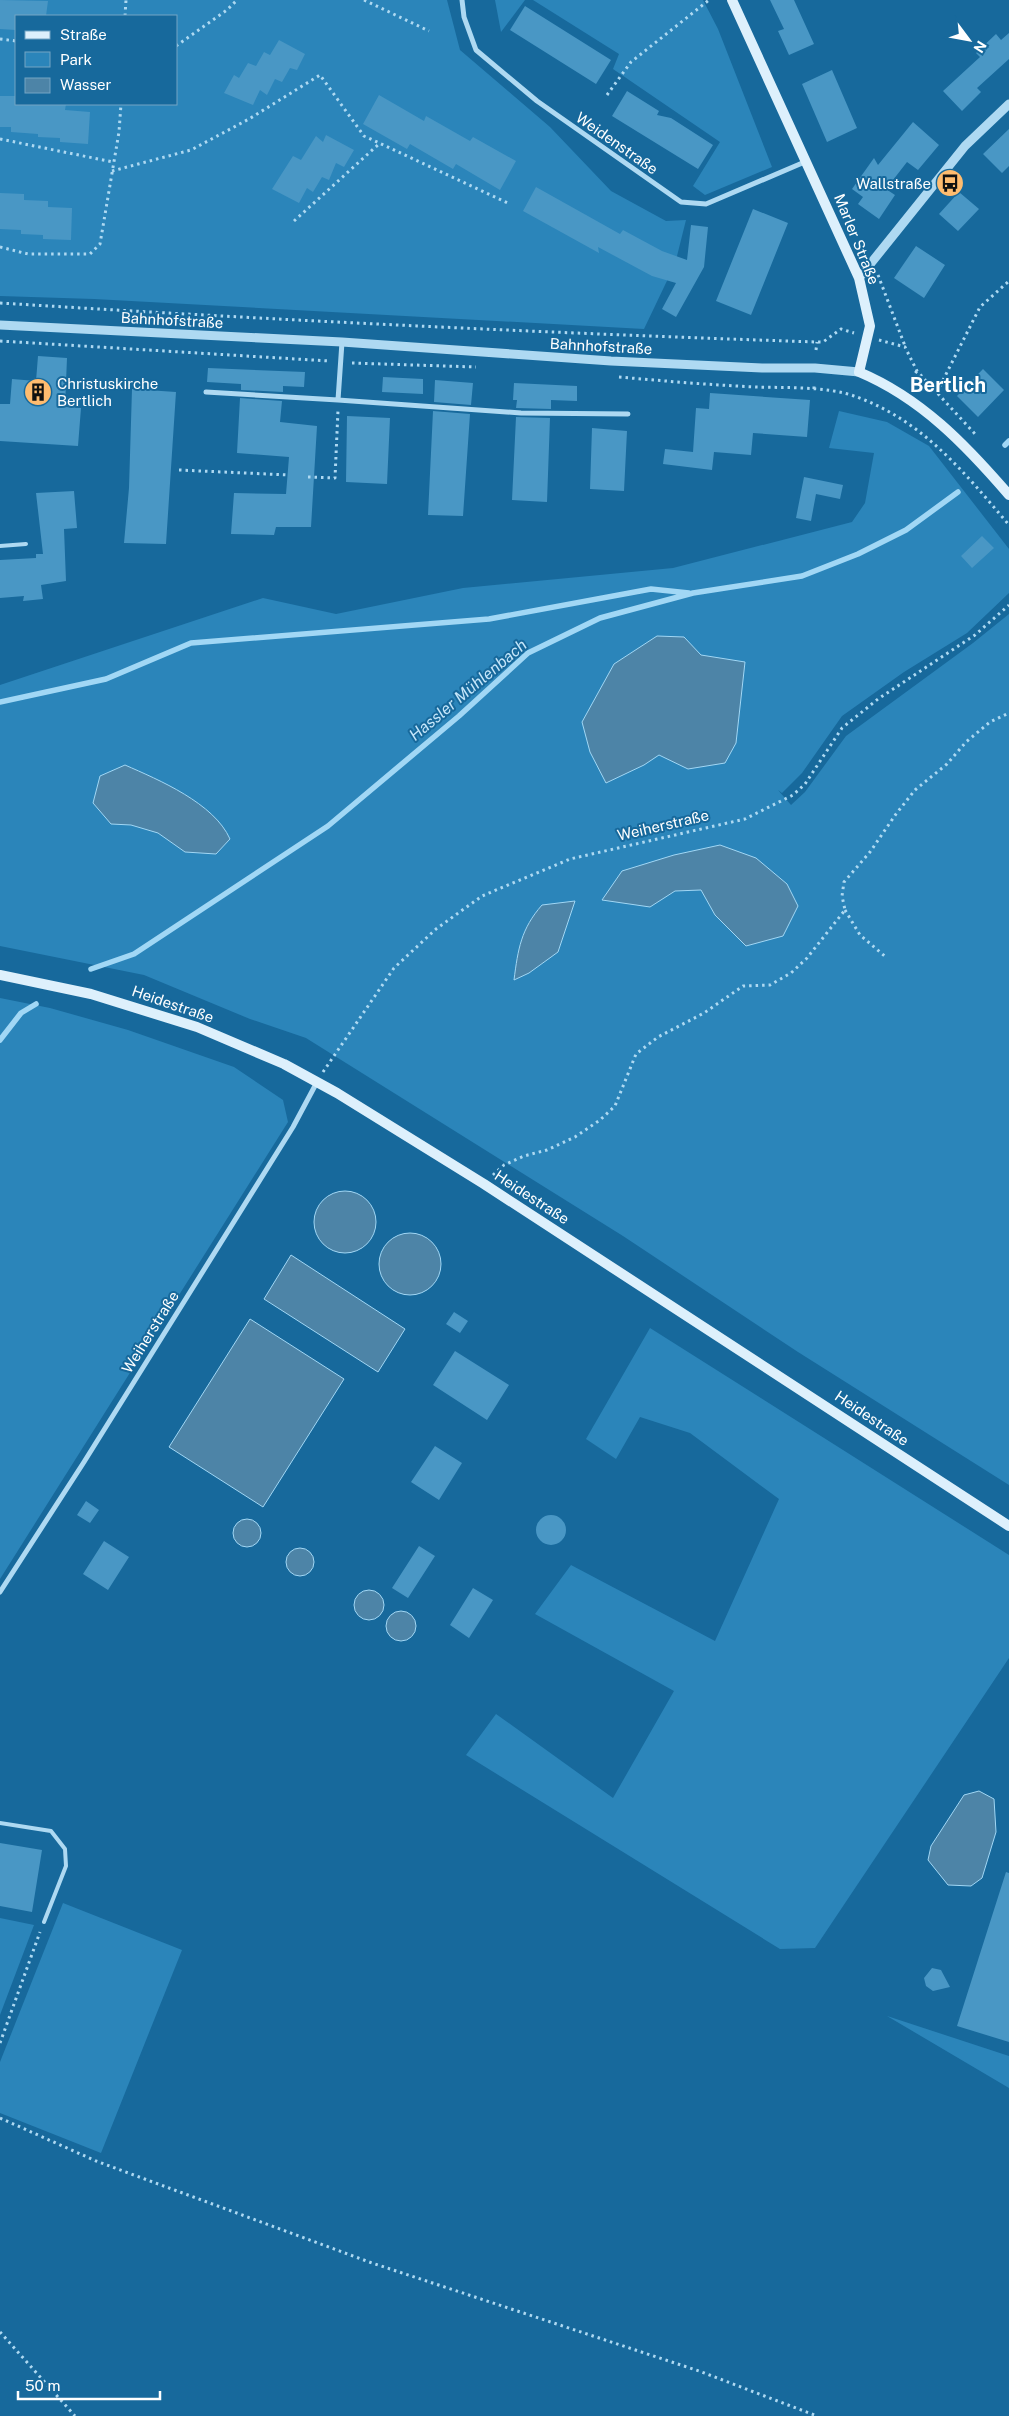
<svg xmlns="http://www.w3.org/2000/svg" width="1009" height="2416" viewBox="0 0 1009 2416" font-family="'Public Sans',sans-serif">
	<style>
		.green { fill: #2b85ba; fill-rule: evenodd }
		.water { fill: #4d84a7; stroke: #a1d7f5 }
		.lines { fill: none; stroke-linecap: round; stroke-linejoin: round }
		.stream { stroke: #a1d7f5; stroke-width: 5.5 }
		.building { fill: #4997c5 }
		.path { stroke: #aed9f2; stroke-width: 3; stroke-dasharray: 2.5 4; stroke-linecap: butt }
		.service { stroke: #aed9f2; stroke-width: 4 }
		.minor { stroke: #aed9f2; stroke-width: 5 }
		.tertiary { stroke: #aed9f2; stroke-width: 9 }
		.secondary { stroke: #ddf0fc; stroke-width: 10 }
		.labels { text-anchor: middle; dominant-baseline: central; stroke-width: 4; stroke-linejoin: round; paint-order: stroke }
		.street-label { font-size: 15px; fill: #fff; stroke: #17699c }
		.poi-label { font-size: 15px; fill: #fff; stroke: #17699c; text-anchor: end }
		.water-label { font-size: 16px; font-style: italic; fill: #c5e6fa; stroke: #17699c }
		.district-label { font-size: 20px; font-weight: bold; fill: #fff; stroke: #17699c }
	</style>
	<rect width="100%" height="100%" fill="#17699c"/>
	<!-- green -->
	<path class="green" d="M0,0H447L460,50L550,127L611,191L666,221L686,220L675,264L644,329L94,299L0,296ZM16,16H176V104H16Z
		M495,0H525L501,32Z
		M533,0H703L718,29L772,167L705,195L693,186L720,142L613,69L619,54Z
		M839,411L887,422L929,446L1009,549V593L967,633L904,672L842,716L802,773L782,793L778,790L791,805L805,792L846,736L973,643L1009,614V1485L798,1352L623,1236L306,1038L250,1019L144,975L0,946V685L263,598L336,614L463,588L673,568L852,522L865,503L874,453L829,448Z
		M0,998L50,1008L128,1030L234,1067L283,1100L288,1122L0,1579Z
		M650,1328L1009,1555V1658L815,1948L780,1949L466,1755L496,1714L613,1798L674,1691L535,1614L571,1565L715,1641L779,1499L690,1433L640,1417L616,1459L586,1439Z
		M63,1903L182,1950L101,2153L0,2113V2062Z
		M0,1918L34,1925L0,2015Z
		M887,2016L1009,2056V2088Z"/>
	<!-- water -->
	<path class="water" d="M657,636L684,637L701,655L745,662L736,743L725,763L688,769L659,755L644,765L606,783L590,752L582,722L614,664Z
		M125,765C159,780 214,803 230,839L216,854L185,852L158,833L131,825L111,824L93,803L100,776Z
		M720,845L756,858L787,884L798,906L783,936L746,946L715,915L701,890L675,891L650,907L602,900L622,871L674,855Z
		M575,901L558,952L529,973L514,980C518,949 521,929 542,905Z
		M314 1222a31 31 0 1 1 62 0a31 31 0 1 1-62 0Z
		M379 1264a31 31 0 1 1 62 0a31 31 0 1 1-62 0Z
		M291,1255L405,1329L378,1372L264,1299Z
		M250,1319L344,1379L263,1507L169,1447Z
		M233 1533a14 14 0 1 1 28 0a14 14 0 1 1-28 0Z
		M286 1562a14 14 0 1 1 28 0a14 14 0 1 1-28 0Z
		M354 1605a15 15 0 1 1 30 0a15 15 0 1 1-30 0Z
		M386 1626a15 15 0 1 1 30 0a15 15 0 1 1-30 0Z
		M979,1791L994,1799L996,1832L982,1878L971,1886L948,1885L928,1860L931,1846L964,1795Z"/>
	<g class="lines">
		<!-- stream -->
		<path class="stream" d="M1005,445L1009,441
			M0,702L106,679L191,643L489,619L651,589L689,593
			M91,969L134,954L328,826L459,716L528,653L600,618L693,593L802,576L858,554L906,530L958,492
			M0,1040L21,1013L36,1004"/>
	</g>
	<!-- building -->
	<path class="building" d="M0,0L48,1L46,16H16V30L0,29Z
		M770,0H794L814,44L789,55L778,31L784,29Z
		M525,6L611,60L596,84L510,30Z
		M1009,33V59L977,88L981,92L962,111L943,91L980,57L976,53L996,34L1001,40Z
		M279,40L305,54L297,70L290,68L282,82L275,79L267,95L260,90L253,105L224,93L234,75L239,78L248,63L256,66L264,52L270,55Z
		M832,70L857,128L827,142L802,84Z
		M627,91L659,111L657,115L671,118L713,145L698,169L612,116Z
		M379,95L424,121L426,116L470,141L473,137L516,161L500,190L456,164L453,169L410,144L407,149L363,124Z
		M0,96H16V104H66L65,110L90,112L88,144L60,142V138L38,137V134L11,132V127H0Z
		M913,122L939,145L918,170L907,162L886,189L895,195L879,219L858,204L863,197L852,189L874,158L878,165Z
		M1009,129V166L1002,173L983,154Z
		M326,135L354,150L344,167L336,163L329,180L322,177L313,192L307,188L299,203L272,189L293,156L301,160L316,136L323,142Z
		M536,187L620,234L623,230L662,251L687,260L691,225L708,227L704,267L676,317L662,309L676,283L652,276L598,247L599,253L523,211Z
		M959,192L979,209L958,231L939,214Z
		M0,193L24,194V200L48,201V207L72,208L71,240L43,239V235L21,234V230L0,229Z
		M753,209L788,223L751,315L716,301Z
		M916,246L945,265L924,298L894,278Z
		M38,356L67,358L65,407L81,408L78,446L0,441V404H10L12,379L36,381Z
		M208,368L305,372L304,387L283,386V392L241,390V384L207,382Z
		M983,369L1004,390L978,417L957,396Z
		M383,377L423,379V394L382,392Z
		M435,380L473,383L471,405L434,402Z
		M514,383L577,386V401L551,400V409L516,408L517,400H513Z
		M132,389L176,392L166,544L124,543L129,488Z
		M710,393L810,400L807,437L753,433L751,455L714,452L712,470L663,464L665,449L693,452L696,408L709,409Z
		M240,398L282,401L280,422L317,426L311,527H276L274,535L231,534L234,493L286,494L289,457L237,453Z
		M433,411L470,414L463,516L428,515Z
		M347,416L390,418L387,484L346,482Z
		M516,417L550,418L547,502L512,500Z
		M592,428L627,431L624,491L590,489Z
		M804,477L843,485L840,499L816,494L811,521L796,518Z
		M74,491L77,528L64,529L66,581L41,585L43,599L23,601L24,596L0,598V560L36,558V554H43L36,493Z
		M982,536L994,548L972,568L961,556Z
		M454,1312L468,1321L460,1333L446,1324Z
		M455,1351L509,1385L487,1420L433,1385Z
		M435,1446L462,1463L439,1500L411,1482Z
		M86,1501L99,1510L90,1523L77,1515Z
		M536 1530a15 15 0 1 1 30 0a15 15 0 1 1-30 0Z
		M104,1541L129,1557L108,1590L83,1574Z
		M419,1546L435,1556L408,1598L392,1588Z
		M473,1588L493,1600L469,1638L450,1625Z
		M0,1843L42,1850L32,1912L0,1906Z
		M1006,1872L1009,1873V2042L957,2026Z
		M932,1968L941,1970L950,1987L933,1991L926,1986L924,1978Z"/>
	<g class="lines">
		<!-- path -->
		<path class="path" d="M364,0L429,31
			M125,16L126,0
			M0,39L16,41
			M176,46L227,10L237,0
			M607,95L631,62L709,0
			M0,139L113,162
			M112,171L191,150L249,119L320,75L364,136L510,204
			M294,221L380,143
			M0,247L28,254H90L100,244L119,132L121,104
			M878,275L905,346
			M0,303C272,320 544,333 817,342H823L841,329L854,333
			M879,340L905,347L917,371L976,435
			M0,341L329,361
			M816,350L817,342
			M352,363L476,367
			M619,377C665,381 710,385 756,387C787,388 828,386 857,397C923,421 965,473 1009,525
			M911,378L917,371
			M814,389V384
			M937,392L980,307L1009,281
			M179,470L289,475
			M308,477L335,478L338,410
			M845,910L860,935L887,958
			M323,1072L394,968L436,929L482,896L570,859L745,819L793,795L805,784L842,728L878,699L975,635L1009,605
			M493,1175L504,1165L524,1156L547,1150L575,1137L600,1120L615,1106L636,1054L658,1037L704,1013L743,986L770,985L791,973L807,958L845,910L842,896L844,882L870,852L896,814L915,790L947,764L966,742L990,722L1009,713
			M0,2043L40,1932
			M0,2118L96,2161L372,2263L699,2371L817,2416
			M0,2332L75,2416"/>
		<!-- service -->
		<path class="service" d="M0,546L26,544
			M0,1823L51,1831L65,1849L66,1866L44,1922"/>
		<!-- minor -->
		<path class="minor" d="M462,0L464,17L476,50L537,101L681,202L706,204L807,161
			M206,392L338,400L342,342
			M338,400L521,413L628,414
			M0,1592L84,1462L293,1127L317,1082"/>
		<!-- tertiary -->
		<path class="tertiary" d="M859,278L965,146L1009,104
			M0,325L342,342L611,361L762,368H815L859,372"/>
		<!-- secondary -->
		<path class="secondary" d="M732,0L859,278L870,326L859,372C921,398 966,445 1009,495
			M0,975L91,994L197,1027L284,1064L337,1093L484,1184L1009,1526"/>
	</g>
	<!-- icons -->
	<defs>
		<g id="bus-disc" transform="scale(1.4375)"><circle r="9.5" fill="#ffbc6f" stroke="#17699c"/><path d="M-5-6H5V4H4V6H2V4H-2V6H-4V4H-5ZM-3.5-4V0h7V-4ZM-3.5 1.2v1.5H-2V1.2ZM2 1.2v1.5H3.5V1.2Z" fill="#111"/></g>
		<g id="building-disc" transform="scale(1.4375)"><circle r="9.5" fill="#ffbc6f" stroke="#17699c"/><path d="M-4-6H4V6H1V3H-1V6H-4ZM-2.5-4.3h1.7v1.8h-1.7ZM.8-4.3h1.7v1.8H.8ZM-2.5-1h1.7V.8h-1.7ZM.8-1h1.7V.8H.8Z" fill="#111"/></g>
	</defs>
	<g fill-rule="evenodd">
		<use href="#bus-disc" x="950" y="183"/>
		<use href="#building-disc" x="38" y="392"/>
	</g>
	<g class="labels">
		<!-- street labels -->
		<g class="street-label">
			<text transform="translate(617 143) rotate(35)">Weidenstraße</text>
			<text transform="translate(857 239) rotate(68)">Marler Straße</text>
			<text transform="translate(172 320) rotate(3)">Bahnhofstraße</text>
			<text transform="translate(601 346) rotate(3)">Bahnhofstraße</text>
			<text transform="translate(663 825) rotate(-13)">Weiherstraße</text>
			<text transform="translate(173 1004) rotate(19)">Heidestraße</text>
			<text transform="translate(532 1197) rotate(33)">Heidestraße</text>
			<text transform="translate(150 1332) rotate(-58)">Weiherstraße</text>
			<text transform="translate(872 1418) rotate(34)">Heidestraße</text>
		</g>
		<!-- poi labels -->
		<g class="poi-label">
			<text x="931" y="183">Wallstraße</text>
			<text x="57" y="383" text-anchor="start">Christuskirche<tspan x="57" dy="17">Bertlich</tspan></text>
		</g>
		<!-- water labels -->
		<g class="water-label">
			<text transform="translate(468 690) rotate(-40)">Hassler Mühlenbach</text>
		</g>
		<!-- district labels -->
		<g class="district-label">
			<text x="948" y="385">Bertlich</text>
		</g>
	</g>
	<!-- legend -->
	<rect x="15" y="15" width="162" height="90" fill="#17699c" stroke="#74a5c4"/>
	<rect x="25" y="31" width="25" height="8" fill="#ddf0fc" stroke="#74a5c4"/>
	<text x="60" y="40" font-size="15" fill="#ffffff">Straße</text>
	<rect x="25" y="52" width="25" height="15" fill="#2b85ba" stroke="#74a5c4"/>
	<text x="60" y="65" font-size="15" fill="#ffffff">Park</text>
	<rect x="25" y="78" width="25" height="15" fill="#4d84a7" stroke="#74a5c4"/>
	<text x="60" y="90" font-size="15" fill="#ffffff">Wasser</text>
	<!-- north arrow -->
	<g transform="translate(969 40) rotate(122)" stroke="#17699c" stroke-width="4" paint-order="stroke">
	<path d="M0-4L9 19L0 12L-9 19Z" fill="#ffffff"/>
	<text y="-8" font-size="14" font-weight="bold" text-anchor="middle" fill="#ffffff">N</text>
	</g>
	<!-- scale -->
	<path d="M18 2391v8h142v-8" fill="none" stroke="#ffffff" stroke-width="2.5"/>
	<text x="25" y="2391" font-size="15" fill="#ffffff" stroke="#17699c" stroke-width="4" paint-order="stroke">50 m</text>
</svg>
